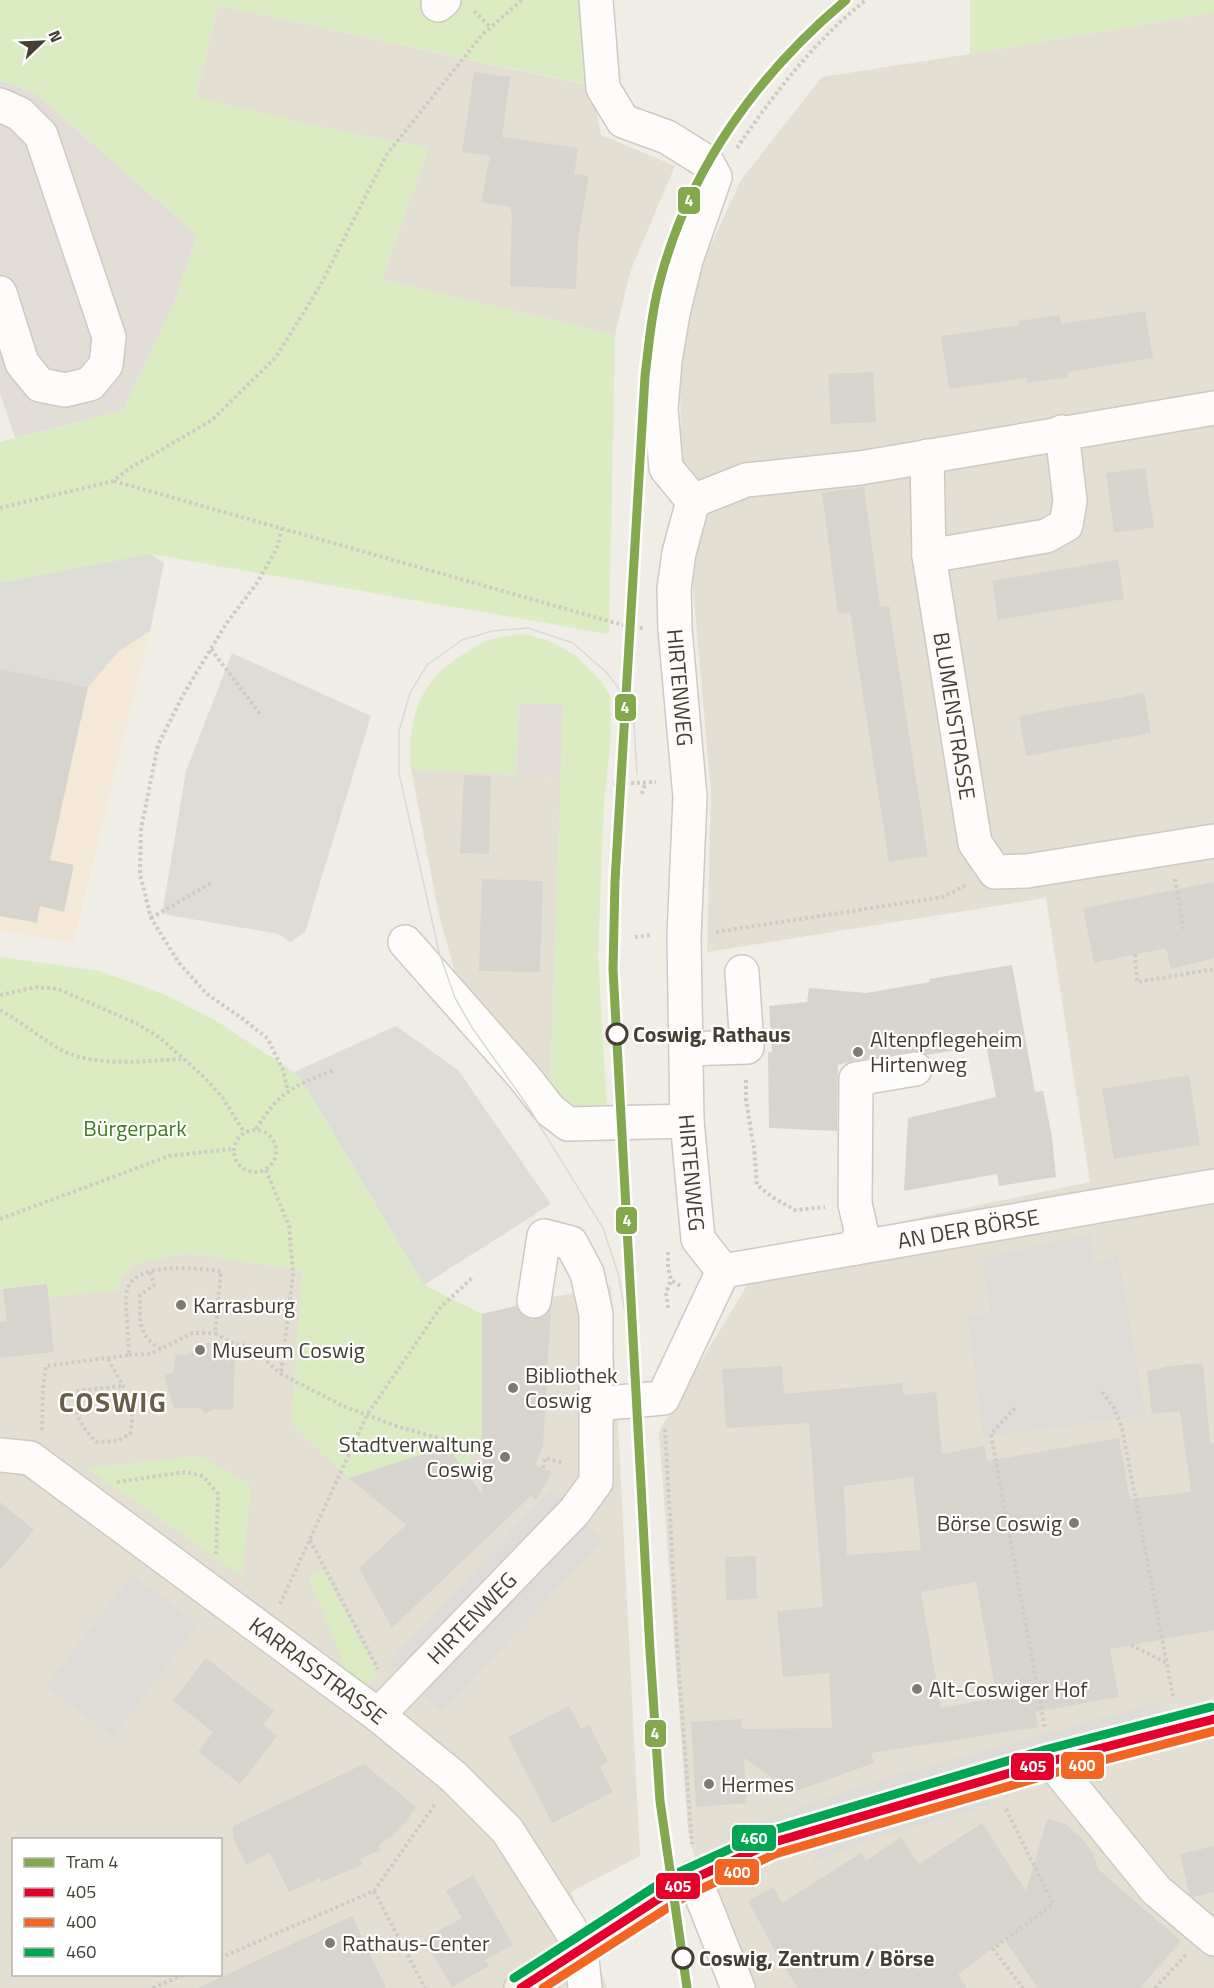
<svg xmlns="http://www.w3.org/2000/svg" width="1214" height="1988" viewBox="0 0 1214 1988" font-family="'Titillium Web',sans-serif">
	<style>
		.residential { fill: #e4dfd3; fill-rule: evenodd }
		.commercial { fill: #f4e9d7 }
		.industrial { fill: #e2ded7 }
		.green { fill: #dbecc3 }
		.parking { fill: #dedcd6 }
		.building { fill: #d7d4cd; fill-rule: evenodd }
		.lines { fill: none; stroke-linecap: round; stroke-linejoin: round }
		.minor-casing { stroke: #cdcac4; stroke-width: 36 }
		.major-casing { stroke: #d3cab2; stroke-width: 36 }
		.path { stroke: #cecbc5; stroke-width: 4; stroke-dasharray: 3 3; stroke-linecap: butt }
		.minor { stroke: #fdfcfb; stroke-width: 33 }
		.major { stroke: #f0ede2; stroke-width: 33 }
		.tram { stroke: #d8d8d7; stroke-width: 1.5 }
		.bus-1-casing { stroke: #fff; stroke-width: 14 }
		.bus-2-casing { stroke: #fff; stroke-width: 14 }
		.bus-3-casing { stroke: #fff; stroke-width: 14 }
		.bus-1 { stroke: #e4002b; stroke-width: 9 }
		.bus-2 { stroke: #f26522; stroke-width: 9 }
		.bus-3 { stroke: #00a651; stroke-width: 9 }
		.tram-1-casing { stroke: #fff; stroke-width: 14 }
		.tram-1 { stroke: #83a84e; stroke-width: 9 }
		.stop-dot { fill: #fff; stroke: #453e32; stroke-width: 3 }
		.poi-dot { fill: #807b71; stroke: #fff; stroke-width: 2 }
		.labels { text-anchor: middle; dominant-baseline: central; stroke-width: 4.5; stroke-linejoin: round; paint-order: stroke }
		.street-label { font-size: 22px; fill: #453e32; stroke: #fff }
		.stop-label { font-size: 22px; font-weight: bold; fill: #453e32; stroke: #fff; text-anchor: start }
		.poi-label { font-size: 22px; fill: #453e32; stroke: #fff; text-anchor: start }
		.park-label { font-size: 22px; fill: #407b21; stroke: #fff }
		.district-label { font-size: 28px; font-weight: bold; letter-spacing: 1.5px; fill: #685d49; stroke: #fff }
		.line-badge { stroke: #fff; stroke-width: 2 }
		.badge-label { font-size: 16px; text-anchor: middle; font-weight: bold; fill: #fff }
	</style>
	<rect width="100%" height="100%" fill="#efede6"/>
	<!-- residential -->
	<path class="residential" d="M218,5L591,86L601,135L675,166L630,272L615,335L382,280L428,148L316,126L195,98Z
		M1214,12V1988H727L688,1831L659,1431L769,1249L1090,1182L1046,898L707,952L711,793L681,451L680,373L699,271L741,180L822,77L970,54Z
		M411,769L561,777L550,1092L474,1001L455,973L439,915Z
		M188,1253L303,1270L292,1424L350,1478L482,1434V1314L552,1297L611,1286L640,1856L571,1892L607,1988H0V1289L47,1284L49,1297L121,1278L135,1263ZM14,1840H220V1974H14Z"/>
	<!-- commercial -->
	<path class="commercial" d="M164,563L150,631L73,943L0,930V583Z"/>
	<!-- industrial -->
	<path class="industrial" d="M0,80L36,94L197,235L176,299L123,410L15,438L0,394Z
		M519,703L563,704L561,777L516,775Z"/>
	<!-- green -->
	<path class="green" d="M0,0H596L603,88L218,5L195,97L316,126L428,148L382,280L615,335L609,634L150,554L0,583V442L123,410L176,299L197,235L36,94L0,80Z
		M970,0H1214V12L970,54Z
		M524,634L549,641L575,655L601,681L610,696L611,738L604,802L598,954L607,1113C579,1115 572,1110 550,1092L563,705L519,703L516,775L411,769C407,718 420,678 467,652C475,647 483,641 492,639C502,636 513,635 524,634Z
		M0,957L100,971L166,995L218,1022L294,1072L303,1082L424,1285L482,1314V1434L478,1449L463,1468L349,1478L292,1424L302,1270L188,1253L135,1263L121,1278L117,1290L49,1297L47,1284L0,1289Z
		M200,1456L251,1485L242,1576L87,1468Z
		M322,1569L378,1674L367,1685L348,1673L309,1578Z"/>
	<!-- parking -->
	<path class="parking" d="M150,554L164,563L150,631L119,651L88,687L0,669V583Z
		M232,653L371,716L305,932L290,942L279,934L162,914L186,771Z
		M396,1026L458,1070L551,1204L424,1285L303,1082L294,1072Z
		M1090,1235L1094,1262L1118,1256L1145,1415L983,1437L968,1316L991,1313L982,1258Z
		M550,1490L603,1540L442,1712L389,1662Z
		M132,1574L198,1624L113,1737L46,1686Z
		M1159,1702L1165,1731L979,1782L990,1805L866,1841L814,1862L804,1833L736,1858L727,1833L890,1777Z"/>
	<!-- building -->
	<path class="building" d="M474,72L510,77L502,137L578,148L574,174L589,176L578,238L576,289L510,286L512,213H511V207L481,202L490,156L462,152Z
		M1145,311L1153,358L1068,372V377L1027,383L1026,378L949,389L941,336L1019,325L1018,321L1060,315L1061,324Z
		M873,372L876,422L831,424L828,374Z
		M1145,468L1154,527L1114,533L1106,473Z
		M864,487L880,607L889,606L928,856L889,862L850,612L838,614L822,493Z
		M1118,560L1124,599L998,620L992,581Z
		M0,669L88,687L50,860L74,865L64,912L40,906L37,923L0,916Z
		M1144,693L1151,733L1026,756L1019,716Z
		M464,775L491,776L489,854L460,853Z
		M482,879L543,881L540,972L479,971Z
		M1214,882V958L1171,969L1166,948L1094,963L1083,908Z
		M1012,965L1035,1092L1043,1091L1052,1137L1056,1177L999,1186L997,1174L904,1191L908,1118L996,1097L986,1045L926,1055L921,1051H912L853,1061L838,1065L837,1131L769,1128L768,1052H772L769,1006L807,1002L809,988L866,993L930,982L929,979Z
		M1189,1075L1200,1145L1114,1159L1102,1089Z
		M47,1284L54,1352L0,1358V1322H7L3,1289Z
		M516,1306L522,1315L532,1320L541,1318L548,1313L551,1308L543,1446L535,1465L552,1472L536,1500L531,1496L392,1628L359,1568L406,1525L349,1478L447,1446L482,1494V1314Z
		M206,1343L217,1344L226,1357L235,1358L233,1410L214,1409L205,1414L200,1408H174L164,1376L173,1372L176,1354L187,1355Z
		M1203,1363L1210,1443L1214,1442V1630L1110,1649L1119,1697L1035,1712L1038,1727L871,1753L874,1763L793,1792L744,1758L747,1803L696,1807L691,1722L741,1719L742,1729L832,1728L829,1673L783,1677L777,1611L823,1607L809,1423L726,1428L722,1369L782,1366L784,1394L902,1383L904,1395L936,1392L942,1454L984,1446L987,1461L1119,1438L1130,1499L1191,1492L1180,1411L1152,1414L1147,1371L1162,1369V1367ZM913,1477L921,1550L847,1555L844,1486ZM976,1582L997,1698L941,1708L921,1592Z
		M0,1502L34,1530L0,1570Z
		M756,1556L757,1599L726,1600L725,1557Z
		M206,1658L274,1711L263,1725L277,1736L240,1784L198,1752L213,1732L173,1701Z
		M569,1706L581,1729L589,1725L608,1762L600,1767L613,1792L552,1823L508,1737Z
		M364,1764L416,1807L406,1822L392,1836L379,1845L380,1850L360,1859L362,1865L321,1882L320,1878L289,1892L270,1853L246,1865L233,1837V1826Z
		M1047,1819L1064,1823L1082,1838L1094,1855L1098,1869L1181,1941L1140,1988H1038L1004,1939L958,1975L967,1988H798L781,1962L748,1901L773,1887L782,1903L861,1853L866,1861L901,1837L919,1864L982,1823L1026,1891Z
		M1214,1846V1892L1193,1897L1189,1893L1180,1854Z
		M473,1875L513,1945L485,1960L489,1966L452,1987L424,1939L462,1918L446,1891Z
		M352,1916L386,1988H198Z"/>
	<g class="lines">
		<!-- minor casing -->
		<g class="minor-casing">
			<g id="minor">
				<path d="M596,0L603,88L623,121L667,137L707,162L715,177L686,260L673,313L665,361L661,409L666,468L693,501"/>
				<path d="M438,5L444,0"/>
				<path d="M0,105L20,114L41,135L109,337L106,365L90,384L65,390L40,385L22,363L0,293"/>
				<path id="s1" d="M927,456L929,556L952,699L975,843L995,872L1027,871L1214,841"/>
				<path id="s2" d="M693,501L679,553L674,589L675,629L690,797L684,937L687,1121L698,1239L723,1271"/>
				<path d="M693,501L746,480L860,468L1214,408"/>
				<path d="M929,556L1046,536L1066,525L1070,501L1062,432"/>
				<path d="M405,942L524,1077L550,1110L568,1124L687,1121"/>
				<path d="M686,1049L747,1047L742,972"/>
				<path d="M856,1248L861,1230L855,1204L856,1079L915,1069"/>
				<path id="s3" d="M723,1271L1214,1186"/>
				<path d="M534,1301L544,1236L571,1243L587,1273L596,1314V1404"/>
				<path id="s4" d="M0,1455L30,1458L378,1715L454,1777L507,1830L569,1927L581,1949L585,1988"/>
				<path id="s5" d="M378,1715L574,1512L596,1482V1404L663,1398L723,1271"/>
				<path d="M1051,1761L1156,1890L1214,1939"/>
				<path d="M694,1877L738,1988"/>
			</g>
		</g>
		<!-- major casing -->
		<g class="major-casing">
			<path id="major" d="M521,1988L680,1885L771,1843L1051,1761L1214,1719"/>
		</g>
		<!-- path -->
		<path class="path" d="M474,11L490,27
			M737,148C773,95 815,40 866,0
			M114,481L630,627L644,628
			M0,508L113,481L130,468L212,420L276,357L320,286L387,154L482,35L522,0
			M282,528L277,548L257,583L226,624L183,695L158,745L141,829L140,874L151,918L179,963L207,994L243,1019L268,1039L283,1070L288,1091
			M211,649L260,714
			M613,784L656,782
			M642,794L645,784
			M1175,879L1184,932
			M151,918L211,883
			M716,932L943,897L967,885
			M635,937L652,935
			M1135,954L1137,982L1214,969
			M0,995L37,987L58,989L138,1024L160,1038L203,1076L222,1097L244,1132
			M0,1010C20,1021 38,1036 58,1048C90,1068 145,1061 181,1059
			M746,1080V1100L754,1148L757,1185L772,1197L795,1210L825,1207
			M256,1129C280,1091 293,1086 334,1070
			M234 1151a21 21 0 1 1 42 0a21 21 0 1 1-42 0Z
			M266,1170L289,1226L293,1274L281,1373
			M0,1219L169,1156L233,1149
			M668,1252V1267L671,1280L682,1287
			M150,1272L154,1285L140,1295C140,1320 137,1336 161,1349L192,1333H215
			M668,1308L666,1293L671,1280
			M129,1355L149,1354L161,1349
			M108,1359C122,1386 138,1402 130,1434L117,1441L96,1442C80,1424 74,1416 76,1391L122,1386
			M1102,1392L1114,1408L1122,1428L1173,1696
			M1015,1408L991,1434L1045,1729
			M665,1429L678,1660L692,1844
			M42,1430L43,1389L46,1366L129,1355C129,1342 124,1299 127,1290C136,1260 198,1269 221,1271L215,1333L234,1344L249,1346L281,1374L341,1405L399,1427L478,1449
			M543,1468L545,1458L564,1463
			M117,1482L185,1472L203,1476L218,1494L216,1554
			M310,1540L378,1669
			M280,1604L367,1415L440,1308L473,1277
			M1131,1645L1167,1663
			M1006,1809L1053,1904L993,1949L1023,1988
			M374,1891L436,1803
			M220,1958L374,1891L425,1988
			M153,1988L184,1974
			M1155,1988L1186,1955"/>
		<!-- minor -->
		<use href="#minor" class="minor"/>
		<!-- major -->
		<use href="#major" class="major"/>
		<!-- tram -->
		<path class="tram" d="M636,1374L618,1273L603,1228L527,1105L473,1029L455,998L439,952L399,773V731L410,693L427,665L462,640L492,631L528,628L573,643L606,672L627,699L634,724L637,774"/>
		<!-- bus-1 casing -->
		<g class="bus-1-casing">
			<path id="bus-1" d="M521,1988L680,1885L771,1843L1051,1761L1214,1719"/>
		</g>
		<!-- bus-2 casing -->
		<g class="bus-2-casing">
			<path id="bus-2" d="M543,1988L686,1896L775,1854L1054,1773L1214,1731"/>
		</g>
		<!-- bus-3 casing -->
		<g class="bus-3-casing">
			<path id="bus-3" d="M514,1978L673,1875L767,1832L1048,1749L1211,1707"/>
		</g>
		<!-- bus-1 -->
		<use href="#bus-1" class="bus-1"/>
		<!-- bus-2 -->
		<use href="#bus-2" class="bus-2"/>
		<!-- bus-3 -->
		<use href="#bus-3" class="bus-3"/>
		<!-- tram-1 casing -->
		<g class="tram-1-casing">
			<path id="tram-1" d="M687,1988L660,1801L650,1651L613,969L615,881L645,376C649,343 652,309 661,277C691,166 759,73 846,0"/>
		</g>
		<!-- tram-1 -->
		<use href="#tram-1" class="tram-1"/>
	</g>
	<!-- markers -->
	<g class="stop-dot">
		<circle cx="617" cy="1034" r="10"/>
		<circle cx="683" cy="1958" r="10"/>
	</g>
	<g class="poi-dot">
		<circle cx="858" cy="1052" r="6"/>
		<circle cx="181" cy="1305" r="6"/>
		<circle cx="200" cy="1350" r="6"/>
		<circle cx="513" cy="1388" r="6"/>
		<circle cx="505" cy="1457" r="6"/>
		<circle cx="1074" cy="1523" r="6"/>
		<circle cx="917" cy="1689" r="6"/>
		<circle cx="709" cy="1784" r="6"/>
		<circle cx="330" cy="1943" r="6"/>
	</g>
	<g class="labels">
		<!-- street labels -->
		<g class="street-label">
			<text stroke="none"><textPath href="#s2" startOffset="189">HIRTENWEG</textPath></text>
			<text stroke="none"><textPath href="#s1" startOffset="262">BLUMENSTRASSE</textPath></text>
			<text stroke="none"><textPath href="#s2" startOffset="675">HIRTENWEG</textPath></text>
			<text stroke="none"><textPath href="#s3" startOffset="249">AN DER BÖRSE</textPath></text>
			<text stroke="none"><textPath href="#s5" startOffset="135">HIRTENWEG</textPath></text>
			<text stroke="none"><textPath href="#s4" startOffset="388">KARRASSTRASSE</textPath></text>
		</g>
		<!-- stop labels -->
		<g class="stop-label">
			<text x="633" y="1034">Coswig, Rathaus</text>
			<text x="699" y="1958">Coswig, Zentrum / Börse</text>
		</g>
		<!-- poi labels -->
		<g class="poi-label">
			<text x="870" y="1039">Altenpflegeheim<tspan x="870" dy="25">Hirtenweg</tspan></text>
			<text x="193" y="1305">Karrasburg</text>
			<text x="212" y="1350">Museum Coswig</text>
			<text x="525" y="1375">Bibliothek<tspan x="525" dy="25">Coswig</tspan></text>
			<text x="493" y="1444" text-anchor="end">Stadtverwaltung<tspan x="493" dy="25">Coswig</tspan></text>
			<text x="1062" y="1523" text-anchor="end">Börse Coswig</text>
			<text x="929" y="1689">Alt-Coswiger Hof</text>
			<text x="721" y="1784">Hermes</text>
			<text x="342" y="1943">Rathaus-Center</text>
		</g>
		<!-- park labels -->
		<g class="park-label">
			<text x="135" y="1128">Bürgerpark</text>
		</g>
		<!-- district labels -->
		<g class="district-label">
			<text x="113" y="1401">COSWIG</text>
		</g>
	</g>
	<g class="line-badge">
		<rect x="677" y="186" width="24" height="29" rx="6" fill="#83a84e"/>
		<rect x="614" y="693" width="23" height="29" rx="6" fill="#83a84e"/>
		<rect x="615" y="1206" width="23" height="29" rx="6" fill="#83a84e"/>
		<rect x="644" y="1719" width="23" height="29" rx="6" fill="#83a84e"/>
		<rect x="1060" y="1751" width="45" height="29" rx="6" fill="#f26522"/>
		<rect x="1010" y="1752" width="45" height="29" rx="6" fill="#e4002b"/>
		<rect x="731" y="1824" width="46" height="28" rx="6" fill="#00a651"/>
		<rect x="714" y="1858" width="46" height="28" rx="6" fill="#f26522"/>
		<rect x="655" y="1872" width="46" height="28" rx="6" fill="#e4002b"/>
	</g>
	<g class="badge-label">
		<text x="689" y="206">4</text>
		<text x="625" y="713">4</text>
		<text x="627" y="1226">4</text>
		<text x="655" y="1739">4</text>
		<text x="1082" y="1771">400</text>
		<text x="1033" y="1772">405</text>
		<text x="754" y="1844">460</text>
		<text x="737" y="1878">400</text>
		<text x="678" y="1892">405</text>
	</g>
	<!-- legend -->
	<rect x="12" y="1838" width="210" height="138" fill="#ffffff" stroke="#b5b2ad" stroke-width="1.5"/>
	<rect x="24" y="1858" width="30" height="9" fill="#83a84e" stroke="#b5b2ad" stroke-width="1.5"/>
	<text x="66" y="1868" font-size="18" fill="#453e32">Tram 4</text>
	<rect x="24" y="1888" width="30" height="9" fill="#e4002b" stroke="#b5b2ad" stroke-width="1.5"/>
	<text x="66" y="1898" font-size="18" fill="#453e32">405</text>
	<rect x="24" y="1918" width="30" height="9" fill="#f26522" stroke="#b5b2ad" stroke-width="1.5"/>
	<text x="66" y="1928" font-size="18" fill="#453e32">400</text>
	<rect x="24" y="1948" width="30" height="9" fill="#00a651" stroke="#b5b2ad" stroke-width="1.5"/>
	<text x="66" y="1958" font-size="18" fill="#453e32">460</text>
	<!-- north arrow -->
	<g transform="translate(42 42) rotate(67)" stroke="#ffffff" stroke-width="4.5" paint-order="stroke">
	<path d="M0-4.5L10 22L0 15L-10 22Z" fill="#453e32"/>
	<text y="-9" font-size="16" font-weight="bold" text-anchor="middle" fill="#453e32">N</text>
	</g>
</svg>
